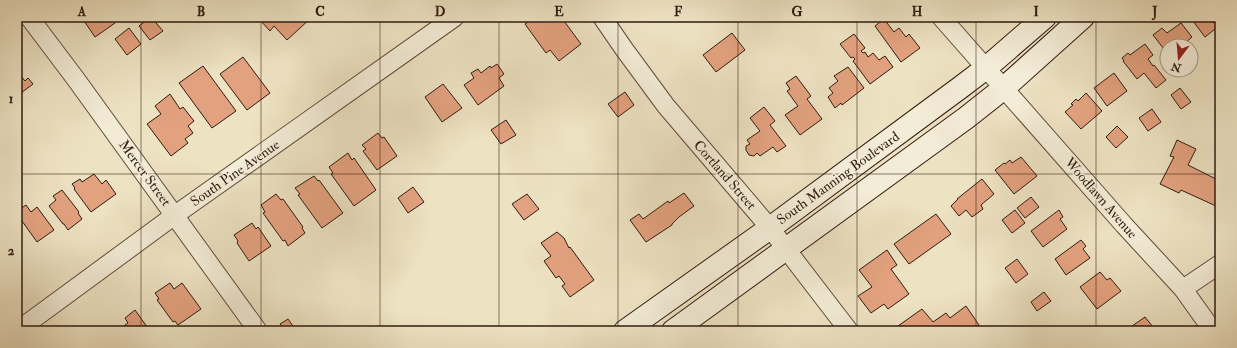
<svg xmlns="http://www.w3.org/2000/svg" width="1237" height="348" viewBox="0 0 1237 348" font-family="'IM FELL Double Pica',serif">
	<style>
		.building { fill: #e3a27f; stroke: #311a10 }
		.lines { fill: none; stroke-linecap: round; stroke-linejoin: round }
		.street-casing { stroke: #604c3c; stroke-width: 20 }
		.secondary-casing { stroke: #311a10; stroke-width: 24 }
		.street { stroke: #f3ecd7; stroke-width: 18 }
		.secondary { stroke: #f3ecd7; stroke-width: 22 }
		.grid { fill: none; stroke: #311a10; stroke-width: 1; stroke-opacity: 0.55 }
		.labels { text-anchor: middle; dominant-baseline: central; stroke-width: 3; stroke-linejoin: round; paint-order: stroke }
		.street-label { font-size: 14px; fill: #311a10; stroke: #f3ecd7 }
		.neatline { fill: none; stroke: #311a10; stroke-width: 1.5 }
		.grid-label { font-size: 13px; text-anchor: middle; font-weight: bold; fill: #311a10 }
	</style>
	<rect width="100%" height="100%" fill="#ede2c2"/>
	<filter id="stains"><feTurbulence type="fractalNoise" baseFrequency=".005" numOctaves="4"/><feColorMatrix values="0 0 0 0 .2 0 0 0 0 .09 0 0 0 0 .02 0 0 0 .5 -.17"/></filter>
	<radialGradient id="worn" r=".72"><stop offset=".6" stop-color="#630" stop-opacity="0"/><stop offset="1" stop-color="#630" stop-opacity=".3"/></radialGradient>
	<!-- building -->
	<path class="building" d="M84,17H111L115,23L95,37L82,18Z
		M151,17L163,31L150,40L139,26Z
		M264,17H312L287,40L274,26L270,31L260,20Z
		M343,17H353L346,22Z
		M535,17H564L566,20L564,21L581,44L559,61L550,50L546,53L525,24Z
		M1190,17H1209L1213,23L1217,20L1220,25L1205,37Z
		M884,19L894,32L899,28L906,37L909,34L920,48L901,62L875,26Z
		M1181,23L1192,37L1185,43L1186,44L1184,46H1167V53L1153,35L1162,28L1167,33Z
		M129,28L141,44L127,55L115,39Z
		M732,33L745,50L716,72L703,55Z
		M854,34L865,48L861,51L863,53L865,52L868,57L873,53L879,60L885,56L893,67L870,84L853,61L855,59L853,57L851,58L840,44Z
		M1145,44L1153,55L1148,59L1153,66L1154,65L1166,80L1156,88L1144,73L1137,79L1123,61H1124L1122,58L1128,53L1130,55Z
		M243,57L270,93L247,110L220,74Z
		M497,64L504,74L499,78L504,86L478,105L464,85L474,78L471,73L478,69L481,73L490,66L491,68Z
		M203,66L236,111L212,128L179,83Z
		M848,67L864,88L842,105L841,103L835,108L828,97L833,93L829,88L838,81L834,76Z
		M17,71L25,81L28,78L33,84L17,96Z
		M1114,73L1127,91L1107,106L1094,88Z
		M796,76L811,96L807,99L822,119L800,135L785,115L798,106L787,91L790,89L786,83Z
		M443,84L462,108L442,122L425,97Z
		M1180,88L1191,102L1181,109L1171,95Z
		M625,92L634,105L618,117L608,104Z
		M1086,93L1102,111L1081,129L1065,112L1073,105L1071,104L1076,99L1078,101Z
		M170,94L180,109L183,107L194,121L188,126L193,133L185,139L188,143L171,156L147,124L161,114L155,106Z
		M764,107L775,121L770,125L786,146L777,152L773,147L760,156L757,153L754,156L749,155L746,150V146L750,144L747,140L760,131L750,118Z
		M1152,109L1161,122L1148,131L1139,118Z
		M506,120L516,135L501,144L491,130Z
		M1117,126L1128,137L1116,148L1106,137Z
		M378,133L382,138L384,137L397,156L377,170L363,151L366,149L362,145Z
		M1177,140L1196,149L1188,165L1220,181V199L1216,206L1181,190L1179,193L1160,184L1174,157L1170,156Z
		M348,153L352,160L354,158L376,190L354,206L331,174L333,173L329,167Z
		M1021,157L1037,176L1014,194L995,170L1004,163L1005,164L1010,160L1012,163Z
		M94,174L102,184L106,180L116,194L91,212L74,189L75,188L72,184L80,179L82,182Z
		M314,176L318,181L319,180L343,213L322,228L298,195L300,194L295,188Z
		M982,179L994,194L981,205L983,209L972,217L966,210L959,216L951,206L958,199H957Z
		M413,187L424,202L408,213L398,198Z
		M62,190L79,212L78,213L82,219L68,230L64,224H63L49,206L56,200L53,196Z
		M684,193L694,206L679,217L672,224V225L646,242L630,220L639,214L643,219L668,201L669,203Z
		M276,194L281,200L283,199L303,227L302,228L305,233L288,246L285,240L283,241L263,213L265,212L261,205Z
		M527,194L539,209L524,220L512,204Z
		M1031,197L1039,207L1025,218L1017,208Z
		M26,205L31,212L37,207L54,230L37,242L17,214V211Z
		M1015,210L1025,223L1012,233L1002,220Z
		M1059,210L1063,217L1060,219L1067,229L1043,247L1031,231Z
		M936,214L951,234L909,264L894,244Z
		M252,223L256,229L258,227L271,246L249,261L237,243L238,241L234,235Z
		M557,232L564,238L569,248L570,247L594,280L570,297L562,286L565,284L559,276L556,278L544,261L551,256L541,243Z
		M1081,240L1086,246L1083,249L1090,258L1066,275L1055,259Z
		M887,250L897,265L891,269L909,294L888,309L884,304L871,313L858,296L872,287L859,270Z
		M1017,259L1028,274L1016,283L1005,268Z
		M1100,272L1107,280L1110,278L1121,291L1097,309L1080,287Z
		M170,283L174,289L182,283L201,309L178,325L175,321L173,322L157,300L159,299L155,293Z
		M1044,292L1051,301L1037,311L1031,302Z
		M966,306L979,325L971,331H902L898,326L922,309L933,322L946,313L950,318Z
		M135,310L150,331H117L128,323L125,318Z
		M1145,317L1153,327L1149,330L1150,331H1125Z
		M288,319L295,329L293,331H285L280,324Z"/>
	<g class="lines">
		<!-- street casing -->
		<g class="street-casing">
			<path id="street" d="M29,17L75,78L258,331
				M602,17L624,49L666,106L770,228L849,331
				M941,17L1124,225L1183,289L1213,331
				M1183,289L1220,264
				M17,331L175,215L455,17"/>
		</g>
		<!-- secondary casing -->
		<g class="secondary-casing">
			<path id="secondary" d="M625,331L770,228L961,87L986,68L1045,17
				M673,331L966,118L1004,88L1083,17"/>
		</g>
		<!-- street -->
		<use href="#street" class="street"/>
		<!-- secondary -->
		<use href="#secondary" class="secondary"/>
	</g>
	<!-- grid -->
	<path class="grid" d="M141,17V331M261,17V331M380,17V331M499,17V331M618,17V331M738,17V331M857,17V331M976,17V331M1096,17V331M17,174H1220"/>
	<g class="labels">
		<!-- street labels -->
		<g class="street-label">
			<text transform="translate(145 173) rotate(54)">Mercer Street</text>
			<text transform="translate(235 173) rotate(-35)">South Pine Avenue</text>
			<text transform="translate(725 175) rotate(49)">Cortland Street</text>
			<text transform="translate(838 178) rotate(-36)">South Manning Boulevard</text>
			<text transform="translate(1101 198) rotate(49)">Woodlawn Avenue</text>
		</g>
	</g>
	<!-- margin -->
	<rect width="1237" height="348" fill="none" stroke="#ede2c2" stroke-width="44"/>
	<!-- north arrow -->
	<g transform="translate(1179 58) rotate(196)"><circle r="19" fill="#f3ecd7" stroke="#a59887"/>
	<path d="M0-3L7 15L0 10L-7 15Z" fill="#8f2418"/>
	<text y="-6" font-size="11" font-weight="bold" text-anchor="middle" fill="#311a10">N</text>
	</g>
	<rect x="22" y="22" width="1193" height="304" class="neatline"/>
	<g class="grid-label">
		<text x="82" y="16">A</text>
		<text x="201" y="16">B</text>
		<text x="320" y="16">C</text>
		<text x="440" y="16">D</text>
		<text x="559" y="16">E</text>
		<text x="678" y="16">F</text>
		<text x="797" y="16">G</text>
		<text x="917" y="16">H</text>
		<text x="1036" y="16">I</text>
		<text x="1155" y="16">J</text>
		<text x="11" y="103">1</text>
		<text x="11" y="255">2</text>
	</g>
	<rect width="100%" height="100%" filter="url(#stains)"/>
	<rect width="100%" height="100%" fill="url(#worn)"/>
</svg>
